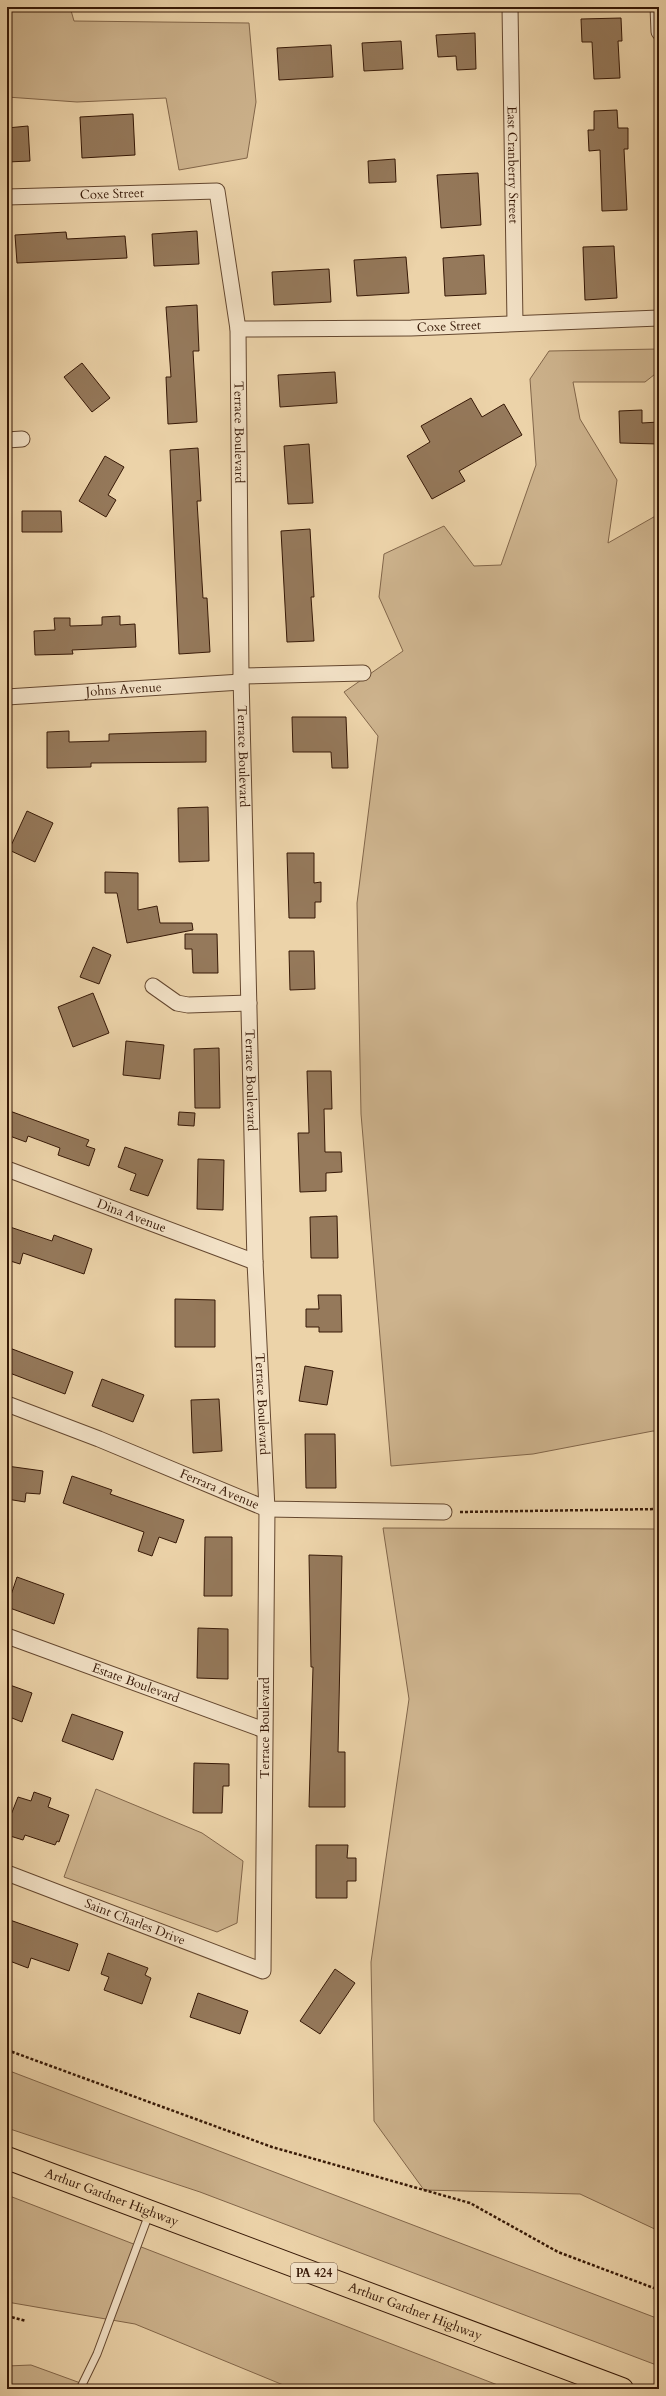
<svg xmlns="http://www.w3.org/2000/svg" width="666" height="2396" viewBox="0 0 666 2396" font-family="Cardo,serif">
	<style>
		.green { fill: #cdb38d; stroke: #82664a }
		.building { fill: #95795b; stroke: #361806 }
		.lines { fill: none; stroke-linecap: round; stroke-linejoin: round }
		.lane-casing { stroke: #64472f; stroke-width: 9 }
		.street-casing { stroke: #64472f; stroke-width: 17 }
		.primary-casing { stroke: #361806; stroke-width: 24 }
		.path { stroke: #361806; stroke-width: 2.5; stroke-dasharray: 3 2; stroke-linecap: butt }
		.lane { stroke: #f3e2c7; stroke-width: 7 }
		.street { stroke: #f3e2c7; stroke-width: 15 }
		.primary { stroke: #ecd3a9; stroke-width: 22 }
		.labels { text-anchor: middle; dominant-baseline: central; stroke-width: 3; stroke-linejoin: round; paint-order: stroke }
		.shield { fill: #f3e2c7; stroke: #6f5540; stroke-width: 1 }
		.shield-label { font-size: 12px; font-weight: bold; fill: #361806 }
		.street-label { font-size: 13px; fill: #361806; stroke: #f3e2c7 }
	</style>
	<rect width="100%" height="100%" fill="#ecd3a9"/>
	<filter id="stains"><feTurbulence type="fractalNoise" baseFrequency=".005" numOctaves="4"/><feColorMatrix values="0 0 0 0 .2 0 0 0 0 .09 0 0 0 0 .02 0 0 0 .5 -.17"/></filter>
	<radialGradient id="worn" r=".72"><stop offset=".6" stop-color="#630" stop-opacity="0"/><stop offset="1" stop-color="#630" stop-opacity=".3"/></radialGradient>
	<!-- green -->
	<path class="green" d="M7,7H70L74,21L249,23L256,102L247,158L179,170L166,98L77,102L7,97Z
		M659,349V371L645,382H573L580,419L617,480L608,543L659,514V1432L653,1431L533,1454L391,1466L361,1114L357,903L378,736L344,692L403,651L379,597L384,554L444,526L474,566L501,565L536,465L530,379L549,351Z
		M383,1528L659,1529V2231L580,2194L424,2190L374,2121L371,1962L409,1699Z
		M96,1789L202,1833L243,1861L237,1923L217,1932L64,1877Z
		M7,2070L659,2319V2366L200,2192L7,2128Z
		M7,2195L508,2389H293L135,2324L7,2302Z
		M31,2365L97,2389H7V2366Z"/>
	<!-- building -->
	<path class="building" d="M621,18L622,41H618L620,78L594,79L592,42H582L581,19Z
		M475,33L476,69L457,70L456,56L438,57L436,35Z
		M401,41L403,69L364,71L362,43Z
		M331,45L333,77L279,80L277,48Z
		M617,110L618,128H628V149H624L627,210L602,211L600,150L589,151L588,130H594V111Z
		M133,114L135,155L82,158L80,117Z
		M28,126L30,161L7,162V128Z
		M395,159L396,182L369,183L368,161Z
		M478,173L481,225L441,228L437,175Z
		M197,231L199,264L154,266L152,234Z
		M66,232L67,239L125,236L127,258L17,263L15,235Z
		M614,246L617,298L585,300L583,247Z
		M484,255L486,294L445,296L443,258Z
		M406,257L409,293L357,296L354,260Z
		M329,269L331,302L274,305L272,272Z
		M197,305L199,351H193L197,422L168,424L166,377H171L166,307Z
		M82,363L110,398L92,412L64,377Z
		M335,372L337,403L280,407L278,375Z
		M471,398L482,417L504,404L522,435L459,471L465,481L432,499L407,456L430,442L421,426Z
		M642,410V423L659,422V444L620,443L619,411Z
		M309,444L313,503L288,504L284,446Z
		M198,448L201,501H197L203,598H207L210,652L179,654L170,450Z
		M105,456L124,467L108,495L116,500L106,517L79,501Z
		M22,511H61L62,532H22Z
		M310,529L314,597H311L314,641L287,642L281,531Z
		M120,616V625L135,624L136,647L72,650L73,654L35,655L34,631L55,630L54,618H70V626L102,625V617Z
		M292,717H346L348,768H332L331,752H293Z
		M69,731V742L109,741V734L206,731V762L91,763V767L47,768V732Z
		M208,807L209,861L179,862L178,808Z
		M27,811L53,823L35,862L9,850Z
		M287,853H314V883L321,882V902H315V918H289Z
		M105,872L138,873V910L157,906L160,923H192L193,930L127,943L117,893H105Z
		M185,934H217L218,973H193L192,949H185Z
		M93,947L111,955L99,984L80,977Z
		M289,951H314L315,989L290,990Z
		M93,993L109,1033L73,1047L58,1007Z
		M126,1041L164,1045L160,1079L123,1075Z
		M219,1048L220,1108H195L194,1049Z
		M307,1071H331L332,1109H324L325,1152H341L342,1172L326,1173V1191L300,1192L298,1133H309Z
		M7,1110L89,1140L86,1146L95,1149L89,1166L58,1155L60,1148L28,1136L26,1142L7,1135Z
		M179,1112L195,1113L194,1126L178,1125Z
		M125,1147L163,1160L148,1196L130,1190L136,1174L118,1167Z
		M198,1159L224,1160L223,1210L197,1209Z
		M337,1216L338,1258H311L310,1217Z
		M7,1226L52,1241L54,1235L92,1249L84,1274L23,1253L20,1264L7,1260Z
		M318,1295H341L342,1332H319V1327H306V1309H319Z
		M175,1299L215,1300V1347H175Z
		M7,1347L73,1372L65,1394L7,1372Z
		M305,1366L333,1371L327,1405L299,1401Z
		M102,1379L144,1395L133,1422L92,1406Z
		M219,1399L222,1451L193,1453L191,1400Z
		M305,1434H335L336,1488H306Z
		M7,1466L43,1471L40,1494L26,1493L25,1502L7,1499Z
		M72,1476L112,1490L110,1494L184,1520L176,1543L159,1537L152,1556L138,1551L144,1532L63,1503Z
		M205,1537H232V1596H204Z
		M309,1555L342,1556L338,1752H345V1807H309L313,1667H311Z
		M17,1577L64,1594L54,1624L7,1607Z
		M198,1628L228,1629V1679L197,1678Z
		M7,1684L32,1693L22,1722L7,1716Z
		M72,1714L123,1732L113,1760L62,1741Z
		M194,1763L229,1764V1786H223L222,1813H193Z
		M34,1792L51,1798L48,1807L69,1815L59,1842L57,1841L55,1845L25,1835L23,1840L7,1835V1825L18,1797L31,1801Z
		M316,1845H348L347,1858H356V1881H347V1898H316Z
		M7,1919L78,1944L69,1971L31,1958L28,1968L7,1960Z
		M108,1953L148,1968L145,1975L151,1978L142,2004L104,1990L109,1977L101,1974Z
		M335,1969L355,1983L320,2034L300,2021Z
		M198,1993L248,2011L240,2034L190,2017Z"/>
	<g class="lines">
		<!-- lane casing -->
		<g class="lane-casing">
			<path id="lane" d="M80,2389L97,2354L149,2214"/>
		</g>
		<!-- street casing -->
		<g class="street-casing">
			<g id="street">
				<path id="s1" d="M510,7L515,323"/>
				<path d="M658,7L659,32"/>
				<path id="s2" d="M7,197L217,191L238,329L241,676L255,1262L267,1509L263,1971L7,1873"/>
				<path id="s3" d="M238,329L411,328L659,318"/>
				<path d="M7,440L22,439"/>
				<path d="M241,676L363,673"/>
				<path id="s4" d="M7,697L241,682"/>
				<path d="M153,986L177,1003L188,1005L249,1003"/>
				<path id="s5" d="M7,1169L255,1262"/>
				<path id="s6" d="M7,1404L99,1439L267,1509L444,1512"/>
				<path id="s7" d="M7,1636L264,1730"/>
			</g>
		</g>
		<!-- primary casing -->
		<g class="primary-casing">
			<g id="primary">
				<path id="s8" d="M7,2158L622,2389"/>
			</g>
		</g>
		<!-- path -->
		<path class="path" d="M460,1512L659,1509
			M7,2050L272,2147L470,2203L558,2252L659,2290
			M7,2316L26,2321"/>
		<!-- lane -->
		<use href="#lane" class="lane"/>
		<!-- street -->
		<use href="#street" class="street"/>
		<!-- primary -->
		<use href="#primary" class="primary"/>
	</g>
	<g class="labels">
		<!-- shield labels -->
		<rect class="shield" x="291" y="2263" width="46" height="20" rx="3"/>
		<g class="shield-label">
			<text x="314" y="2273">PA 424</text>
		</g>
		<!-- street labels -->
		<g class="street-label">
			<text stroke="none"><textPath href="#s1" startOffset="158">East Cranberry Street</textPath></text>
			<text stroke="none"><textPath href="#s2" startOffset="105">Coxe Street</textPath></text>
			<text stroke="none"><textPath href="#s3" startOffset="211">Coxe Street</textPath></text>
			<text stroke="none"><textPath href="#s2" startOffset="453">Terrace Boulevard</textPath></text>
			<text stroke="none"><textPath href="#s4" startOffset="117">Johns Avenue</textPath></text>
			<text stroke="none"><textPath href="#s2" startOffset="777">Terrace Boulevard</textPath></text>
			<text stroke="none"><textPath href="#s2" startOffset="1101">Terrace Boulevard</textPath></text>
			<text stroke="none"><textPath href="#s5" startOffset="133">Dina Avenue</textPath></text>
			<text stroke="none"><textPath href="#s2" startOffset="1425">Terrace Boulevard</textPath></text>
			<text stroke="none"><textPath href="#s6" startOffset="229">Ferrara Avenue</textPath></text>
			<text stroke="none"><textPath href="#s7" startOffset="137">Estate Boulevard</textPath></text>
			<text transform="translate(265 1728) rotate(-90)">Terrace Boulevard</text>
			<text transform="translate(135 1922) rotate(21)">Saint Charles Drive</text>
			<text stroke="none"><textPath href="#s8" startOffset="112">Arthur Gardner Highway</textPath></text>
			<text stroke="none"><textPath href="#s8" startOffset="436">Arthur Gardner Highway</textPath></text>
		</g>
	</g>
	<!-- margin -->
	<rect width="666" height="2396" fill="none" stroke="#ecd3a9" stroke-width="24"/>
	<rect x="8" y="8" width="650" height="2380" fill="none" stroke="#361806" stroke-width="2"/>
	<rect x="12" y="12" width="642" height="2372" fill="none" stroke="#361806"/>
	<rect width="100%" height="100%" filter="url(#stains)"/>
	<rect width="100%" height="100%" fill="url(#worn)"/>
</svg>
